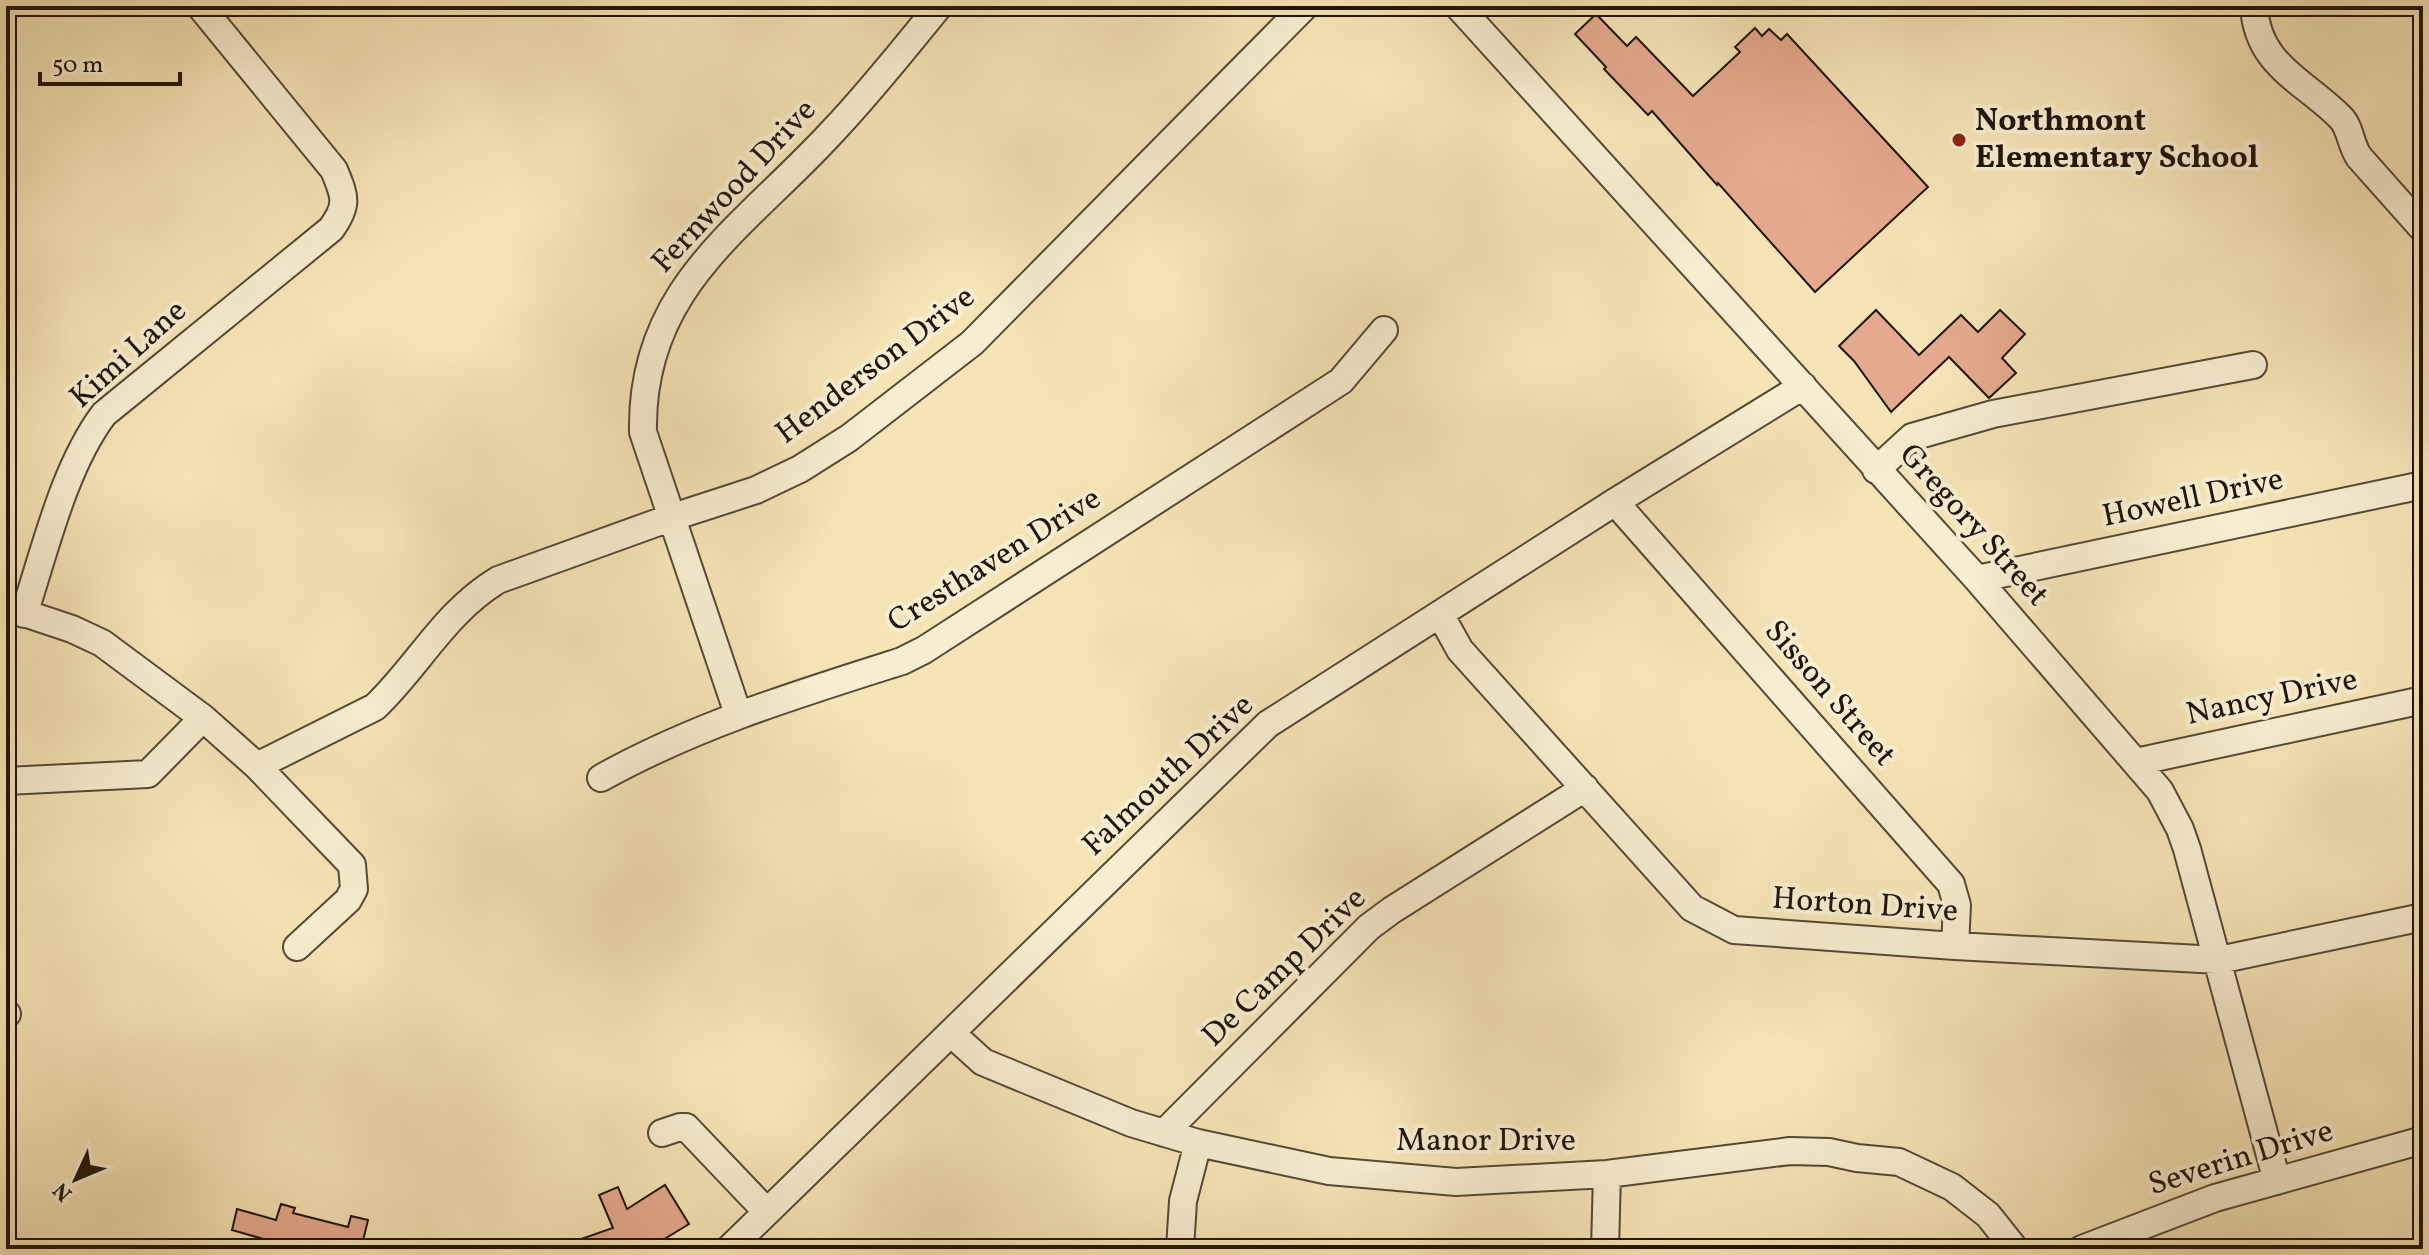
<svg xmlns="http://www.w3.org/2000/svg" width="2429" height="1255" viewBox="0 0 2429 1255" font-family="Vollkorn,serif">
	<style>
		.building { fill: #e4a98e; stroke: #1f150b; stroke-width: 2 }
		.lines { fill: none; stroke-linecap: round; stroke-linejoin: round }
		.minor-casing { stroke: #544936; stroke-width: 30 }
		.minor { stroke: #f8edd0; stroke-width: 26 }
		.poi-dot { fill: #8f2418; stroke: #f8edd0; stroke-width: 3 }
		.labels { text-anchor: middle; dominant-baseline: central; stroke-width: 8; stroke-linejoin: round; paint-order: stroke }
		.poi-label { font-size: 32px; font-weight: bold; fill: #1f150b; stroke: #f8edd0; text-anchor: start }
		.street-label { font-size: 32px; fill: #1f150b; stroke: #f8edd0 }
	</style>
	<rect width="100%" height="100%" fill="#f5e4b6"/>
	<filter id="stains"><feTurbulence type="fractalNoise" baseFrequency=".0025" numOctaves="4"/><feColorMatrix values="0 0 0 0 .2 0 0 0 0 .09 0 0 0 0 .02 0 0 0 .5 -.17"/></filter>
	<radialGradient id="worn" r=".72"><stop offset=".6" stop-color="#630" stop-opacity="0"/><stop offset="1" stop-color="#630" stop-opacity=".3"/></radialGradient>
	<!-- building -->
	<path class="building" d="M1596,14L1627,46L1636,37L1693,96L1740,52L1735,47L1755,28L1762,36L1769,29L1781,40L1787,34L1928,187L1815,292L1718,183L1717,185L1652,111L1648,115L1604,69L1606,67L1575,34Z
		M1876,310L1919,355L1961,315L1978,332L2000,310L2025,334L2002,358L2016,373L1989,398L1949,357L1891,412L1854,361L1839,346Z
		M665,1185L689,1224L648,1249H558V1247L613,1228L599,1195L618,1187L627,1209Z
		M281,1204L295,1208L293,1213L348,1227L351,1216L368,1220L361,1249H290L291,1247L232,1230L237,1209L276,1220Z"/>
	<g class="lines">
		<!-- minor casing -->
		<g class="minor-casing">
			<path id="minor" d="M1458,6L1977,579L2160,791L2180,829L2187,849L2277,1181
				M2254,6C2257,66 2305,81 2341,118C2350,127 2351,146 2359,157L2423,229
				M1876,470L1912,437L1993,414L2253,365
				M1615,502L1951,884L1957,905L1955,946
				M1977,579L2423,485
				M6,607L72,629L102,643L203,718L257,766L352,865L354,889L348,900L297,947
				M24,614C45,550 64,467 104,414L331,229C349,204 345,197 334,170L200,6
				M1440,614L1460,650L1692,908L1734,930L1955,946L2219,960L2423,917
				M738,714L643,432C640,287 744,228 832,132C870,92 904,49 939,6
				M2136,762L2423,700
				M257,766L375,707C419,665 444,613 498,580L670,518L756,490L800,469L849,438L972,343L1305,6
				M601,778C696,725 798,694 902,661L924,650L1341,381L1384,330
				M6,781L148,774L203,718
				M6,1014H7
				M952,1034L983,1062L1131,1123L1198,1143L1329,1171L1456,1182L1607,1174L1790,1151L1829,1152L1857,1158L1899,1162L1952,1187L1988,1215L2015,1249
				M662,1133L680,1127H686L767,1212
				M1164,1133L1369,927L1392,910L1585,788
				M729,1249L1268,724L1615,502L1803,386
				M1180,1249L1183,1201L1198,1143
				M1605,1249L1607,1174
				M2082,1249L2215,1198L2423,1140"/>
		</g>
		<!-- minor -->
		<use href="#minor" class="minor"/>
	</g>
	<!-- markers -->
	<circle class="poi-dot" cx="1959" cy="140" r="8"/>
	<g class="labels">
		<!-- poi labels -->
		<g class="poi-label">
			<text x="1975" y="122">Northmont<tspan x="1975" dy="37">Elementary School</tspan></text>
		</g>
		<!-- street labels -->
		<g class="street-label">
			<text transform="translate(735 187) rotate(-47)">Fernwood Drive</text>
			<text transform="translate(129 355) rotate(-42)">Kimi Lane</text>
			<text transform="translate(876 366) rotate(-37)">Henderson Drive</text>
			<text transform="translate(2193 499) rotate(-12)">Howell Drive</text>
			<text transform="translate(1973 526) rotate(48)">Gregory Street</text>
			<text transform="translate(995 561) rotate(-32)">Cresthaven Drive</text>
			<text transform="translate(1829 694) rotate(49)">Sisson Street</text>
			<text transform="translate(2272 698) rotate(-12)">Nancy Drive</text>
			<text transform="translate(1169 776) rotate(-43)">Falmouth Drive</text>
			<text transform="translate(1865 906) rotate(4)">Horton Drive</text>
			<text transform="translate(1285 968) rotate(-44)">De Camp Drive</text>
			<text x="1486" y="1142">Manor Drive</text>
			<text transform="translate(2241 1159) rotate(-17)">Severin Drive</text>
		</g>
	</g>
	<!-- margin -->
	<rect width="2429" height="1255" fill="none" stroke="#f5e4b6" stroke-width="32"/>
	<rect x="8" y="8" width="2413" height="1239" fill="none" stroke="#1f150b" stroke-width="4"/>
	<rect x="16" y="16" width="2397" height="1223" fill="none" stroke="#1f150b" stroke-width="2"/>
	<!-- north arrow -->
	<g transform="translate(76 1179) rotate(226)" stroke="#f8edd0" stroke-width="6" paint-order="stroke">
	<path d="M0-6L14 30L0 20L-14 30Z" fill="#1f150b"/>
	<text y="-12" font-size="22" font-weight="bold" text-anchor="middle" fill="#1f150b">N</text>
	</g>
	<!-- scale -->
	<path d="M40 72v12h140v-12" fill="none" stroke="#1f150b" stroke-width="4"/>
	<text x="52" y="72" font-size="24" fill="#1f150b" stroke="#f8edd0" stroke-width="6" paint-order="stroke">50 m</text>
	<rect width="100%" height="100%" filter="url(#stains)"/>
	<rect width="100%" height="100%" fill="url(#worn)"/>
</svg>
